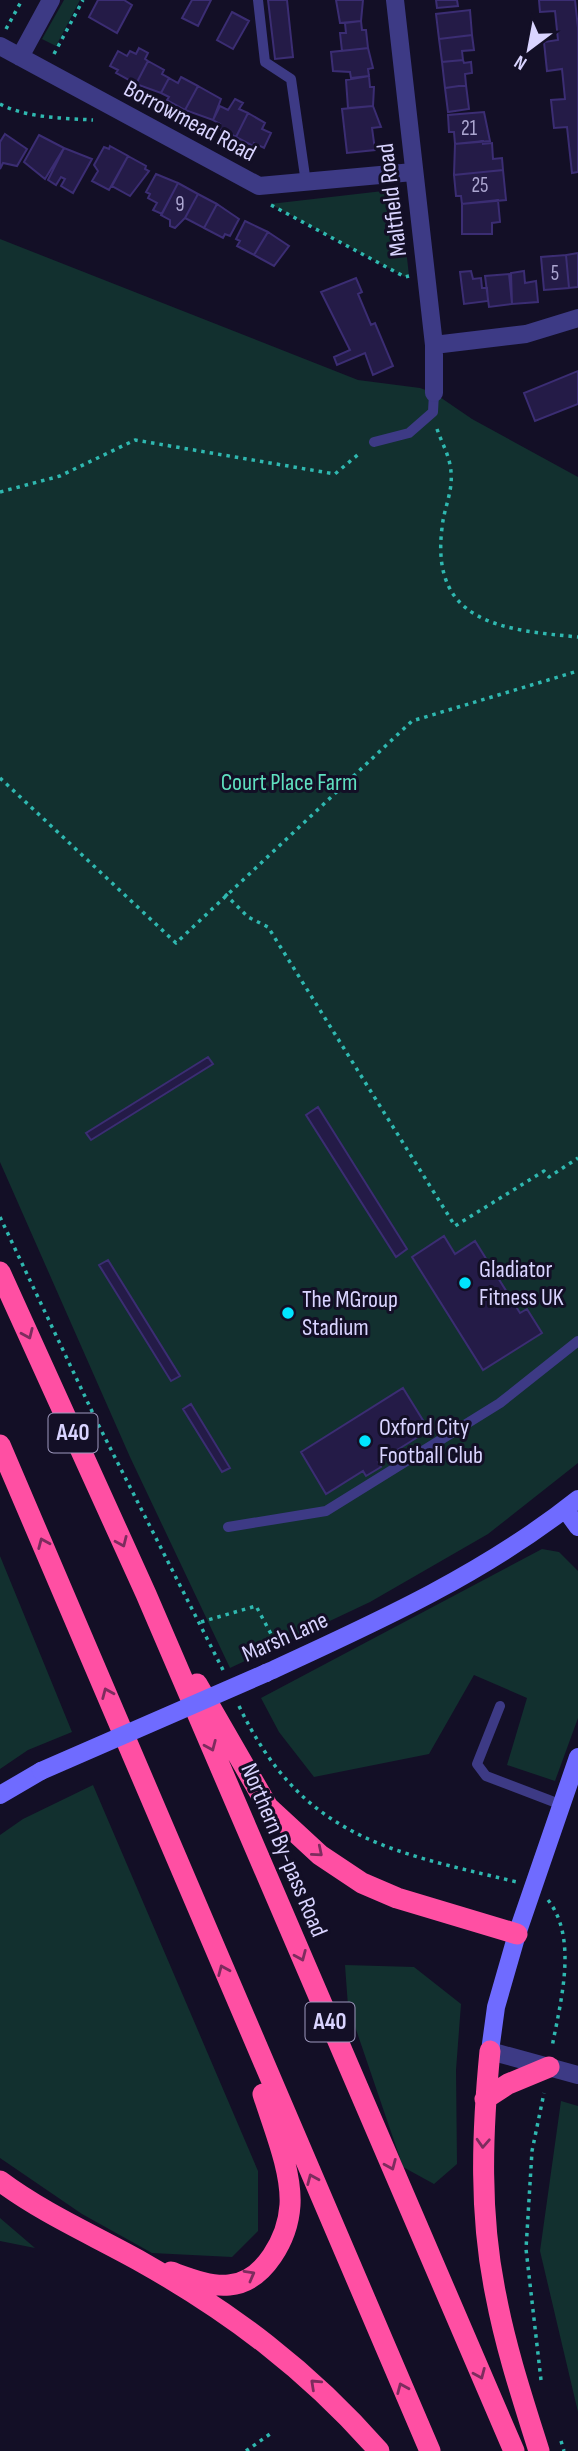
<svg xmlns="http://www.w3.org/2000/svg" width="578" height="2451" viewBox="0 0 578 2451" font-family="'Sofia Sans Condensed',sans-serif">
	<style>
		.green { fill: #12302f }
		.building { fill: #241b47; stroke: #3b2d73; stroke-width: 2 }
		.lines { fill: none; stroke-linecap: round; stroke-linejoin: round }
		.path { stroke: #2fb8b0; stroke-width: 3.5; stroke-dasharray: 3.5 5; stroke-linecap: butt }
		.lane { stroke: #3d3a85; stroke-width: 10 }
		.street { stroke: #3d3a85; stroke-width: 18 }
		.secondary { stroke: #6f6bff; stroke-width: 18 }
		.highway { stroke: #ff4fa3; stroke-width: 21 }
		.secondary-bridge { stroke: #6f6bff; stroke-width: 18 }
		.oneway { stroke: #7d2c5e }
		.poi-dot { fill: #00e5ff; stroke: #130f26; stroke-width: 2.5 }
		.labels { text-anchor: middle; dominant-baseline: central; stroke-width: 6; stroke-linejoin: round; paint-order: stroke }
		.number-label { font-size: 21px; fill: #aca6d1 }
		.shield { fill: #130f26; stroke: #9e99be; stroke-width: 2 }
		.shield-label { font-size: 23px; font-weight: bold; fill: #d9d4ff }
		.street-label { font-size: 24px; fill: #d9d4ff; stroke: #130f26 }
		.park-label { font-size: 24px; fill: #5fe0c0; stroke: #130f26 }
		.poi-label { font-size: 24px; fill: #d9d4ff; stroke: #130f26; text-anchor: start }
	</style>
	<rect width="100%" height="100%" fill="#130f26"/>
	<!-- green -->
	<path class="green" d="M64,0H80L56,46L42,39Z
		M383,191L401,203L409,276L405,277L270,204Z
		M0,239L358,380L420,388L434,393L472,419L578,477V1463L488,1534L370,1602L230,1668L130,1457L0,1162Z
		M542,1549L559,1552L578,1571V1718L555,1781L507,1765L527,1698L474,1675L429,1754L314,1777L279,1732L261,1698Z
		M0,1556L72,1732L28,1750L0,1769Z
		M93,1785L258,2171V2231L232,2257L152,2253L82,2214L0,2158V1835L23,1819Z
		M345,1965L414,1967L461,2004L456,2070L457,2164L434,2184L403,2167L348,2006Z
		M561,2101L578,2106V2412L540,2251Z
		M0,2218L35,2248L0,2241Z"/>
	<!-- building -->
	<path class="building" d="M98,0H124L132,5L117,33L89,17Z
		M192,0H211L198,26L182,18Z
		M268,0H287L293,57L275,59Z
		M336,0H363L361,21L340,23Z
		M436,0H457L458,6L437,8Z
		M539,0H575L578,28V172L572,173L567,127L554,128L551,100L565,99L562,69L547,71L544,42L558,40L555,11L540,12Z
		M470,10L472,35L439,39L436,14Z
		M232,12L249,21L233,49L217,40Z
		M361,21L362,30H366L368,48L342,51L340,33H346L345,23Z
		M472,35L474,50L462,51L463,60L442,62L439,39Z
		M139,48L148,53L145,59L148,61L136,84L116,73L118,70L110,66L118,51L127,56L130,51L136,54Z
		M368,48L373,68L368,69L369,76L351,78L350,72L333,71L331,52Z
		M463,60L464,63L471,62L472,73L465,74L466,85L445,88L442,62Z
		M148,61L164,70L162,74L169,78L161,93L136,84Z
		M369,76L370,87H374L373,106L348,108L346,80Z
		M181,77L198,86L185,110L167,100L169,97L161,93L169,78L178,83Z
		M466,85L469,109L448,112L445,88Z
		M198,86L221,99L213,120L185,110Z
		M235,99L243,103L239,109L248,113L236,137L218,128L220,124L213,120L220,106L228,110Z
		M373,106L381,127L372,128L375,150L347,153L342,109Z
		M484,112L490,141L455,144L454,132H449L448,115Z
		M248,113L265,123L262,129L271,133L264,148L254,143L253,146L236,137Z
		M5,134L27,149L17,166L3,163L0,169V142Z
		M39,135L64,148L45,179L24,162Z
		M483,141V144L492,143L493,159L502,158L503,170L454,175L455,144Z
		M110,146L128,156L109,190L92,181L98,171L94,165L104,147L109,149Z
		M64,148L92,159L73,193L61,186L65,179L61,177L56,185L48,180Z
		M128,156L146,166L145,169L149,171L130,196L112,186Z
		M503,170L506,200L462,204L461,196H456L454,175Z
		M156,174L178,183L162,214L153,210L157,203L148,198L150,194L146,192Z
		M178,183L198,194L185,218L175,228L170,226V220L161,215Z
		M198,194L217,204L204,228L185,218Z
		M498,200L500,222L492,223V234H462V204Z
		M217,204L239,219L230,236L225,234L223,238L204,228Z
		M245,221L268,232L254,255L237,246L240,241L236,239Z
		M268,232L289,246L274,266L254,255Z
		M578,253V287L569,288L566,255Z
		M566,255L569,288L544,290L541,257Z
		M471,271L473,279L481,278L482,288H487L488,301L464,304L460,272Z
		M524,271L525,283L536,281L538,302L512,304L511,273Z
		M509,274L512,304L489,307L485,276Z
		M356,278L362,292L358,294L371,325L375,323L393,366L373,375L365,353L337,365L334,357L350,350L321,292Z
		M578,371V404L535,421L524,393Z
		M208,1057L213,1064L91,1140L86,1133Z
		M318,1107L407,1249L396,1257L306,1115Z
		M444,1236L455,1254L475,1241L520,1313L527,1309L542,1333L483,1370L412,1257Z
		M108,1260L180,1376L171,1381L99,1265Z
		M403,1388L429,1430L378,1462L381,1467L366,1476L363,1471L326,1494L301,1452Z
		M191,1404L230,1468L222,1472L183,1409Z"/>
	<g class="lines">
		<!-- path -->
		<path class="path" d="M6,29L22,0
			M54,54L83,0
			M0,104C27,118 62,118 93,120
			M271,205L405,277L409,276
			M437,429C441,441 448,453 450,465C455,489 444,506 442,528C430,624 504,630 578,637
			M0,492L60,476L135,440L335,474L361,452
			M0,778L176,943L412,721L578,671
			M225,894L248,917L268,927L455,1226L544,1171L549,1177L578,1158
			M0,1217L98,1424L223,1670
			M201,1622L256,1606L278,1647
			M239,1706C302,1837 387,1851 517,1882
			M548,1900C578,1938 561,2000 552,2047
			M541,2380L526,2249L532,2151L544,2093
			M561,2441L564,2451
			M246,2451L270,2434"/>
		<!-- lane -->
		<path class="lane" d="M258,0L265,62L291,79L306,183
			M374,442L409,433L433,412L434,393
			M228,1527L326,1511L500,1403L578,1341
			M500,1706L477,1764L486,1776L562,1805"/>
		<!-- street -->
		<path class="street" d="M395,0L434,345V393
			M0,46L259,186L413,172
			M20,57L51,0
			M434,345L526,334L578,318
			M490,2051L578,2075"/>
		<!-- secondary -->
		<path class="secondary" d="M565,1509L578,1527
			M266,1673C375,1623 484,1574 578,1499
			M0,1795L41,1771
			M490,2051L496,2007L517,1934L578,1757"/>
		<!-- highway -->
		<path class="highway" d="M0,1272L146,1594L514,2451
			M0,1445L430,2451
			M197,1684L268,1807L320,1855L362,1883L397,1898L517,1934
			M490,2051C482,2133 479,2215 496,2296C506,2349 523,2400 539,2451
			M485,2099L508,2084L549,2067
			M0,2181C43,2213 91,2234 138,2260C231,2312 309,2371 379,2451
			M171,2272C188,2278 210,2287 229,2285C265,2282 288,2237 290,2205C292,2171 273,2126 263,2094"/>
		<!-- secondary-bridge -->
		<path class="secondary-bridge" d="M41,1771L266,1673"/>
	</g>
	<!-- one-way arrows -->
	<defs><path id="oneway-chevron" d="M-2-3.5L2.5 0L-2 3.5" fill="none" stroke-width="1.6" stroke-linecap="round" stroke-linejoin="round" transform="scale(1.75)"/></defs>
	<g class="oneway">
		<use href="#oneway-chevron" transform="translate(28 1334) rotate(66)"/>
		<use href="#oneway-chevron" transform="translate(122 1542) rotate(66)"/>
		<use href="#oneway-chevron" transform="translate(43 1543) rotate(-113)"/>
		<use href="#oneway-chevron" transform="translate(107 1693) rotate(-113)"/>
		<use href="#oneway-chevron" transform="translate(211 1746) rotate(67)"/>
		<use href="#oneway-chevron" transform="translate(318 1852) rotate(40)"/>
		<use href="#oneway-chevron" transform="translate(301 1956) rotate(67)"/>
		<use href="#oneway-chevron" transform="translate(223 1970) rotate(-113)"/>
		<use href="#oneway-chevron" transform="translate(483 2143) rotate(93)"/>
		<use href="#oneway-chevron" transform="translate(391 2165) rotate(67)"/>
		<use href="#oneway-chevron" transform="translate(312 2179) rotate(-113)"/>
		<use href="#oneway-chevron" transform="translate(250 2275) rotate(-29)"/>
		<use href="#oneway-chevron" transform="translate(480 2374) rotate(67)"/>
		<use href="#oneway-chevron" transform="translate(315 2384) rotate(-137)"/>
		<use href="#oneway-chevron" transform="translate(402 2388) rotate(-113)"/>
	</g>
	<!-- markers -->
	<g class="poi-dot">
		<circle cx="465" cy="1283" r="7"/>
		<circle cx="288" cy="1313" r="7"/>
		<circle cx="365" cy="1441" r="7"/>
	</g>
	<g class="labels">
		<!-- number labels -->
		<g class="number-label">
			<text x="469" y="128">21</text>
			<text x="480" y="185">25</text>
			<text x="180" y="204">9</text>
			<text x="555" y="273">5</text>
		</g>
		<!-- shield labels -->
		<g class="shield">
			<rect x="48.5" y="1413.5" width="49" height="39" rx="5"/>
			<rect x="305.5" y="2002.5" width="49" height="39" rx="5"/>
		</g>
		<g class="shield-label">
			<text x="73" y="1433">A40</text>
			<text x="330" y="2022">A40</text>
		</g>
		<!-- street labels -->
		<g class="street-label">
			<text transform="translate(190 121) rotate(28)">Borrowmead Road</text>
			<text transform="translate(392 200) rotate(-97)">Maltfield Road</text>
			<text transform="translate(285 1637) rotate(-24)">Marsh Lane</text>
			<text transform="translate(284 1850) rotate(67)">Northern By-pass Road</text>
		</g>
		<!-- park labels -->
		<g class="park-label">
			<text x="289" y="782">Court Place Farm</text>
		</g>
		<!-- poi labels -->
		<g class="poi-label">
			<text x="479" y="1269">Gladiator<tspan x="479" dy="28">Fitness UK</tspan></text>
			<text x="302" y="1299">The MGroup<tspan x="302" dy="28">Stadium</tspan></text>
			<text x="379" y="1427">Oxford City<tspan x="379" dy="28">Football Club</tspan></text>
		</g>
	</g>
	<!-- north arrow -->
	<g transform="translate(529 49) rotate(212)" stroke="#130f26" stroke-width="5" paint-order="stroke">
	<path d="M0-5L12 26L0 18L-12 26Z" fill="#d9d4ff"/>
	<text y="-10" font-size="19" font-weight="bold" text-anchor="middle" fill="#d9d4ff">N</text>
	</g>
</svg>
